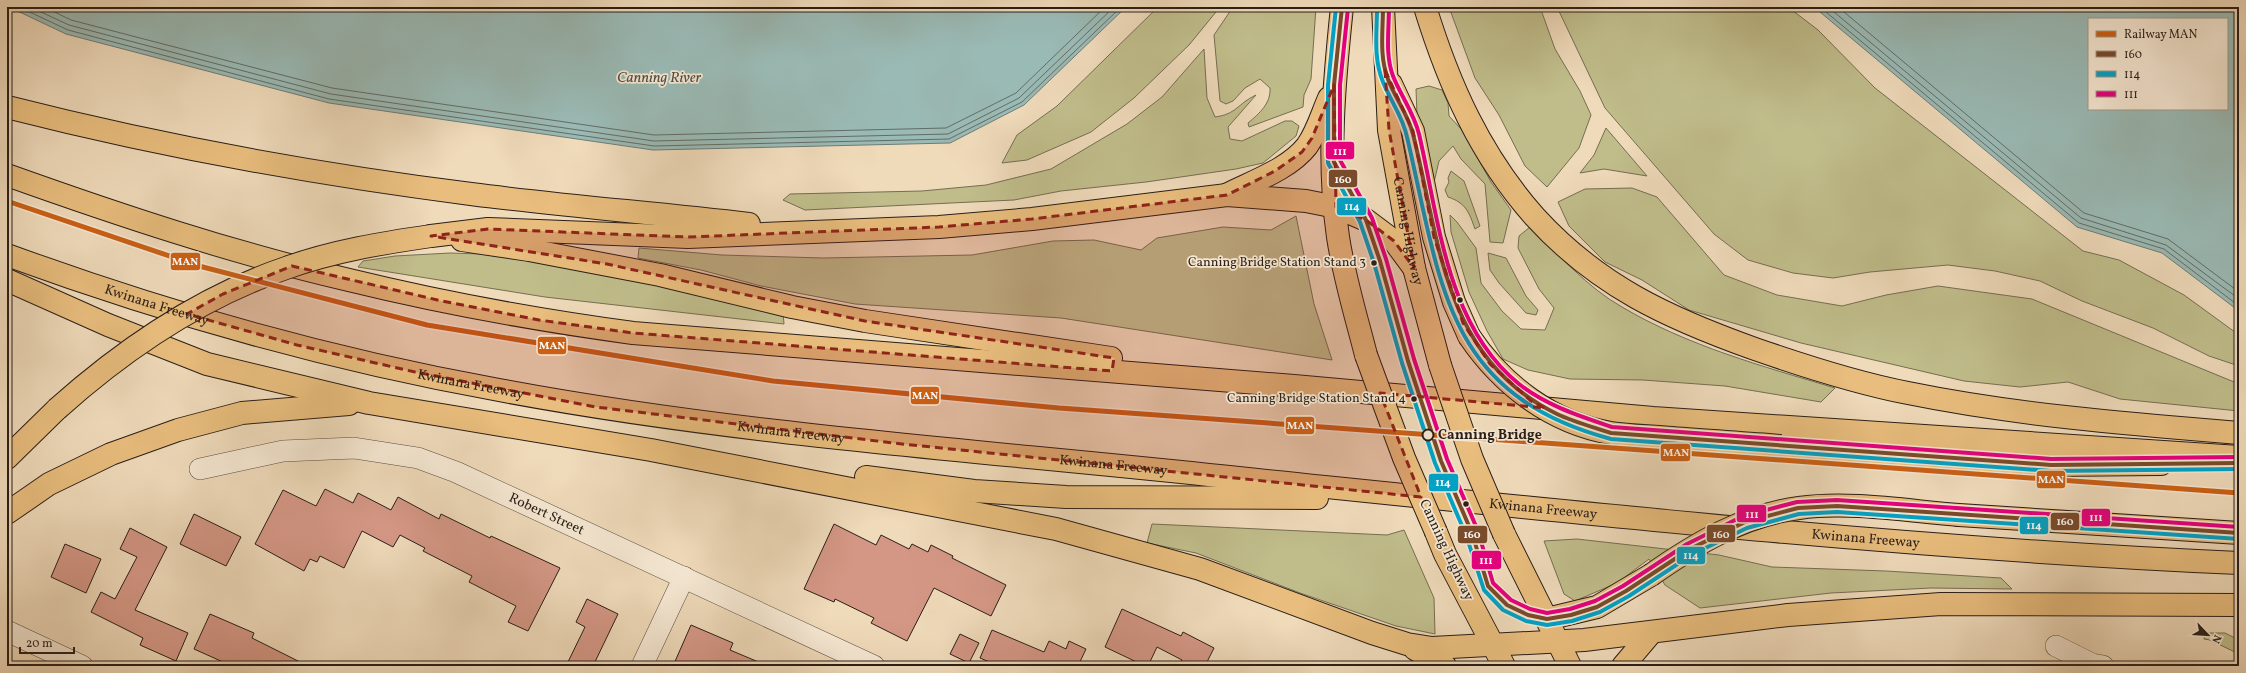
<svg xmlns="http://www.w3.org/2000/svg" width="2246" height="673" viewBox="0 0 2246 673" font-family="Vollkorn,serif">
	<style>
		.green { fill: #c0bd8b; stroke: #756e52 }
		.water { fill: #9abab5; stroke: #6d7c76; fill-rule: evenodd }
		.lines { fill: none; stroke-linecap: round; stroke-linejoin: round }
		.shore { stroke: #626c66; stroke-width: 1 }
		.building { fill: #d49785; stroke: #2a1e18 }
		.minor-casing { stroke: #5b4d40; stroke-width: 22 }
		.highway-casing { stroke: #2a1e18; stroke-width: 24 }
		.minor { stroke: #f5e7d2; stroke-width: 21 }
		.highway { stroke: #e8bd7d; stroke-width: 22 }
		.highway-bridge-casing { stroke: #2a1e18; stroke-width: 24; stroke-linecap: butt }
		.highway-bridge { stroke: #e8bd7d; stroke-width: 22 }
		.bus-1-casing { stroke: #f5e7d2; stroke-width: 7 }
		.bus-2-casing { stroke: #f5e7d2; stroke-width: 7 }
		.bus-3-casing { stroke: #f5e7d2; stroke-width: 7 }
		.bus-1 { stroke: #7a4b2a; stroke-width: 4 }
		.bus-2 { stroke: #02a2c5; stroke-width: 4 }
		.bus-3 { stroke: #e5007d; stroke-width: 4 }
		.rail-1-casing { stroke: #f5e7d2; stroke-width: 8 }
		.rail-1 { stroke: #cb6015; stroke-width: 5 }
		.marked { fill: #8f2418; fill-opacity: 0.2; stroke: #8f2418; stroke-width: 3; stroke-dasharray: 8 5; stroke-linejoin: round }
		.bus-dot { fill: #2a1e18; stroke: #f5e7d2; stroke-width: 1.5 }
		.stop-dot { fill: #f5e7d2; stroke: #2a1e18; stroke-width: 2 }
		.labels { text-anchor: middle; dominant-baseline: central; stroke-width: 3.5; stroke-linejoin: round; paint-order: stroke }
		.bus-label { font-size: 13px; fill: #2a1e18; stroke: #f5e7d2; text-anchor: end }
		.street-label { font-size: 14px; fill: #2a1e18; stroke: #f5e7d2 }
		.stop-label { font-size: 14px; font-weight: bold; fill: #2a1e18; stroke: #f5e7d2; text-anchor: start }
		.water-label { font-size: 15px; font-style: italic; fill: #4c4d47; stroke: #f5e7d2 }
		.line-badge { stroke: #f5e7d2; stroke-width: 1.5 }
		.badge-label { font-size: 11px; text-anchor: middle; font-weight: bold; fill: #fff }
	</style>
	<rect width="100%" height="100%" fill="#efdaba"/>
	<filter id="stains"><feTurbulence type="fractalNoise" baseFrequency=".005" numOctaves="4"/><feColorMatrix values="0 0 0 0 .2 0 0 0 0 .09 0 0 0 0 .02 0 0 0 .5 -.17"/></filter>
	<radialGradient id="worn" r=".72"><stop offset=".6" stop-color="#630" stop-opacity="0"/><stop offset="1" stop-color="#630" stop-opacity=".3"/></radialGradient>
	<!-- green -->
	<path class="green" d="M1158,7H1220L1189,45L1134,98L1091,132L1027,160L1002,163L1017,135L1057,106Z
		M1233,7H1316L1311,79L1304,95L1303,107L1249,127L1248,123C1260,113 1271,103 1270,88L1260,79L1245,88L1233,101L1226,104L1220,101L1214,35Z
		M1449,7H1540L1555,49L1580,91L1591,115L1579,148L1547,187L1525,166L1499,115L1475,78Z
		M1557,7H1788L1818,30L1875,88L2083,251L2119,260L2184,295L2239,335V366L2209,356L2153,328L2082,301L2040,281L1995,271L1948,265L1870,272L1833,278L1793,273L1748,260L1714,234L1605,108Z
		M1204,49L1207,98L1215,117C1237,114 1237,104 1256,95L1228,127L1230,139L1242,141L1285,121H1292L1299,126L1296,136L1263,163L1236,169L1146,182L1061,191L1014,200L805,210L783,200L790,194L922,191L986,185L1051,169L1127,124L1162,97Z
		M1429,86L1442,90L1448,103L1449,116L1462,130L1491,182L1511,210L1503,243L1490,242L1485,184L1461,159L1453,146L1439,161L1432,191L1417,115L1416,89Z
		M1606,128L1647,176L1604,169L1580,173L1594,155Z
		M1451,171L1464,181L1480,226L1475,229C1469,212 1466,203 1448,197L1445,190L1449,182L1448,178Z
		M1632,188L1657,197L1724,275L1777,295L1842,306L1886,295L1938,286L2032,299L2239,384V411L2120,399L2068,382L2020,387L1964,381L1801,343L1689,310L1642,280L1605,262L1569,226L1558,202L1585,189Z
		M1450,215L1457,222L1476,248L1481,283L1502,311L1521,329L1545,330L1554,308L1539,289L1518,248L1519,236L1530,227C1558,254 1588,288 1622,307C1688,346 1762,366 1835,388L1821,402L1725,386L1643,380L1570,379L1528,370L1503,359L1487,331L1469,292L1451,232Z
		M1296,216L1314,304L1332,360L1061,318L855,304L761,286L701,270L638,258L639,248L722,255L823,258L972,255L1053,241L1094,240L1141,250L1157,238L1223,227L1271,230Z
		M450,253L511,255L572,266L783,312L784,324L545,297L358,267L363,261L395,256Z
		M1488,253L1506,258L1526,296L1538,310L1536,315L1526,313L1499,283L1490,270Z
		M1152,524L1387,535L1404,530L1434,598L1435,634L1396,626L1300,593L1196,553L1147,543Z
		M1577,539L1719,555L1772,567L1886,571L2001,578L2012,589L1931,588L1831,593L1700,608L1665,585L1649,559L1617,583L1575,601L1564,594L1544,541Z
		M2205,633H2225L2239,640V654L2210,640L2204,639Z"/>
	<!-- water -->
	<path class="water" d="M9,7H1126L1024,105L950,143L653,150L329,103L66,34Z
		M1814,7H2239V311L2162,253L2077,227ZM2089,19H2227V109H2089Z"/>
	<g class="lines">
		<!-- shore -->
		<path class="shore" d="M19,7L68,30L329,99L654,146L949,139L1022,102L1121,7
			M30,7L69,25L331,94L654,141L948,134L1019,98L1114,7
			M44,7L71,20L332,88L654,135L946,128L1016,93L1105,7
			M1820,7L2079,223L2164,249L2239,306
			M1828,7L2081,218L2166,245L2239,299
			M1838,7L2084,213L2168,239L2239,292"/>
	</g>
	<!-- building -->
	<path class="building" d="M325,489L353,503L358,493L391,510L398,497L439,519L441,514L490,538L491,536L560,568L528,631L508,622L516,606L469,582L472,576L423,551L425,548L400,535L393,547L362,531L344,568L320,556L317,562L310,559L304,571L255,544L283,490L316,506Z
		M194,514L241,537L226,566L180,544Z
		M834,524L876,545L881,535L909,549L912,544L928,552L931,545L953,556L952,558L1006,585L991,616L934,588L907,641L871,623L874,618L835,599L834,602L804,589Z
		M130,528L167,547L135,610L188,633L176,661L140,645L143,638L91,612L101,592L115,599L137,557L120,549Z
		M65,544L101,559L86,593L51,577Z
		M587,599L618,614L593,666H566L585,627L576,622Z
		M1122,609L1181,636L1183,632L1214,648L1205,666H1179L1182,660L1157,647L1148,666H1145L1105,647Z
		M210,614L254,633L252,638L308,666H232L194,649Z
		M691,625L733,643L730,650L768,666H673Z
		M992,630L1044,652L1049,641L1066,649L1069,641L1086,649L1078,666H999L980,658Z
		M960,634L979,643L969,663L950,654Z"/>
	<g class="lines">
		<!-- minor casing -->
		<g class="minor-casing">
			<g id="minor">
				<path id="s1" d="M200,469L283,451L354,448L418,458L456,472L874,666"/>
				<path d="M7,631L82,666"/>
				<path d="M2056,646L2092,664L2103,666"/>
				<path d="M642,666L684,577"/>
			</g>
		</g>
		<!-- highway casing -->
		<g class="highway-casing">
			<g id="highway">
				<path d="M1342,7C1334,83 1327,161 1338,237C1344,277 1356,316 1366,355"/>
				<path id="s2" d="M1383,7L1389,130L1414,268L1440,365"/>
				<path d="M1425,7C1449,85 1480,155 1535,217C1598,286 1668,318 1755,349C1804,366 1856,383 1908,393C2016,415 2129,424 2239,433"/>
				<path d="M1391,84L1413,131L1434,237L1454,302L1469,336"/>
				<path d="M7,107C160,146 314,174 471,194C563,206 656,213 749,224"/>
				<path d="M7,175C119,215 233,253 349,280C443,303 537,320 633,333L1294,386L1653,418L2239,457"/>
				<path d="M1228,194C1254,181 1289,169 1307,146C1317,132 1322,114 1329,98"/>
				<path d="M431,236L488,229L688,237L939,227L1032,219L1227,195L1306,201L1336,207L1366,220L1394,241L1414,268"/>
				<path d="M462,240L529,250L660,275L792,307L865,321L1111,358"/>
				<path id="s3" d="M7,255C166,313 332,360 499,390C733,434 973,450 1209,475C1552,510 1895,548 2239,563"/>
				<path d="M7,280L108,325L207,364L369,403L651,450L1056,529L1200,569L1372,633L1407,644L1432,648L1584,640L1788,615L1941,604L2239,605"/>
				<path d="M1781,446L2051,465L2161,464"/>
				<path d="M7,458L57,409"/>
				<path d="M866,477L974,491L1066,497L1317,498"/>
				<path d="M7,513L49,484L111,454L178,430L242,413L349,404"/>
				<path d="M1959,515L2239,533"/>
				<path d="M1436,532L1445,554L1504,666"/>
				<path d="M1504,534L1570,666"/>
				<path d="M1547,619L1597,607L1651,575"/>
				<path d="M1415,649L1445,666"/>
				<path d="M1623,666L1651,633"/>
			</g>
		</g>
		<!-- minor -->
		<use href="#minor" class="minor"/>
		<!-- highway -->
		<use href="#highway" class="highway"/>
		<!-- highway-bridge casing -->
		<g class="highway-bridge-casing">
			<path id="highway-bridge" d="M1469,336C1502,385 1552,423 1611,433C1631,436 1652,436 1672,438C1708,441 1745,443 1781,446
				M1366,355L1404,458L1436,532
				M1440,365L1472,459L1504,534
				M57,409C124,349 201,297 286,268C333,251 383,243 431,236
				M1651,575C1695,544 1744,515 1799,508C1849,501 1908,511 1959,515"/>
		</g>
		<!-- highway-bridge -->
		<use href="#highway-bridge" class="highway-bridge"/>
		<!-- bus-1 casing -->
		<g class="bus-1-casing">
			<path id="bus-1" d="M1342,7L1334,85V162L1366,220L1380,261L1408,361L1441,461L1472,533L1488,586L1507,605L1528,615L1547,619L1571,615L1597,607L1626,591L1690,549L1745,522L1798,508L1837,506L2239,533
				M1383,7C1383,31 1379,56 1388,79C1395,98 1408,114 1413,134C1440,241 1443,359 1557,414C1574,422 1593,427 1611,433L2051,465L2239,463"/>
		</g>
		<!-- bus-2 casing -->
		<g class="bus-2-casing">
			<path id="bus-2" d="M1336,7L1328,85V163L1360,222L1374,263L1402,363L1435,463L1466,535L1484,590L1503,610L1526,621L1547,625L1572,621L1600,612L1629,596L1693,554L1747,528L1799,514L1837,512L2239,539
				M1377,7C1377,32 1373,58 1383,82C1390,100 1403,117 1407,137C1441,281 1443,394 1611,439L2051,471L2239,469"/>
		</g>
		<!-- bus-3 casing -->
		<g class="bus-3-casing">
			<path id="bus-3" d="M1389,7C1389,30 1385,55 1393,76C1401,96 1414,113 1419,134C1439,219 1446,325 1519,384C1547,406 1580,416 1612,427L2051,459L2239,457
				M1348,8L1340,85V160L1372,218L1386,259L1414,359L1447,459L1478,531L1493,583L1511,600L1530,609L1547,613L1570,609L1595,601L1623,586L1687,544L1743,516L1797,502L1837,500L2239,527"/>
		</g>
		<!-- bus-1 -->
		<use href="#bus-1" class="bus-1"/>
		<!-- bus-2 -->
		<use href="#bus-2" class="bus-2"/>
		<!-- bus-3 -->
		<use href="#bus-3" class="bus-3"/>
		<!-- rail-1 casing -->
		<g class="rail-1-casing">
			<path id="rail-1" d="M7,201L199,266L427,325L773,381L1059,408L2239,493"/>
		</g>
		<!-- rail-1 -->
		<use href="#rail-1" class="rail-1"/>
	</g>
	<!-- marked area -->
	<path class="marked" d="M1385,70L1413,131L1434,237L1463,323L1490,364L1531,401L1545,408L1380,393L1421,497L902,444L596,407L415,372L297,345L187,314L223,294L292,266L442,301L539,320L633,333L1112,371L1114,358L865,321L607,264L431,236L488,229L688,237L939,227L1032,219L1227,195L1275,171L1302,152L1312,138L1334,85L1336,207L1366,220L1394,241L1414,268L1389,130Z"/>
	<!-- markers -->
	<g class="bus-dot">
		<circle cx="1374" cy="263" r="3.5"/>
		<circle cx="1460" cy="300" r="3.5"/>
		<circle cx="1414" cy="399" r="3.5"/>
		<circle cx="1466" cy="504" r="3.5"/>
	</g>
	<circle class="stop-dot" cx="1428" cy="435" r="5.5"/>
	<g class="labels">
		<!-- bus labels -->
		<g class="bus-label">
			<text x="1366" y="263">Canning Bridge Station Stand 3</text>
			<text x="1406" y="399">Canning Bridge Station Stand 4</text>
		</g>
		<!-- street labels -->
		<g class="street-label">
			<text stroke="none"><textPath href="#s2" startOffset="226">Canning Highway</textPath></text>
			<text stroke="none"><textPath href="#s3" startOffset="158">Kwinana Freeway</textPath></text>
			<text stroke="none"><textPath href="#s3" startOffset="482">Kwinana Freeway</textPath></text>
			<text stroke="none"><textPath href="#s3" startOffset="806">Kwinana Freeway</textPath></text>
			<text stroke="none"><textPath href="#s3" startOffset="1130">Kwinana Freeway</textPath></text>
			<text stroke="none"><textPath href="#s3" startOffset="1562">Kwinana Freeway</textPath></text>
			<text stroke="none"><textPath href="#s1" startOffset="361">Robert Street</textPath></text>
			<text stroke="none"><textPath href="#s3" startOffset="1886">Kwinana Freeway</textPath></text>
			<text transform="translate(1446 550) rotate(65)">Canning Highway</text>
		</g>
		<!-- stop labels -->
		<g class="stop-label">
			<text x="1438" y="435">Canning Bridge</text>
		</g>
		<!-- water labels -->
		<g class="water-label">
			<text x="659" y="78">Canning River</text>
		</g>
	</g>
	<g class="line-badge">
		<rect x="1325" y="141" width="30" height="19" rx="4" fill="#e5007d"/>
		<rect x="1328" y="169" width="30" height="19" rx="4" fill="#7a4b2a"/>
		<rect x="1336" y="197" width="31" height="19" rx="4" fill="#02a2c5"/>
		<rect x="170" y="252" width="31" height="19" rx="4" fill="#cb6015"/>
		<rect x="537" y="336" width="30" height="19" rx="4" fill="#cb6015"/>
		<rect x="910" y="386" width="30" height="19" rx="4" fill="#cb6015"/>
		<rect x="1285" y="416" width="30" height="19" rx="4" fill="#cb6015"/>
		<rect x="1660" y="443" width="31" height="19" rx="4" fill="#cb6015"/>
		<rect x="2036" y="470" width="30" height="19" rx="4" fill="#cb6015"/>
		<rect x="1428" y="473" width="31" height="19" rx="4" fill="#02a2c5"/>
		<rect x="1736" y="504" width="31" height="19" rx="4" fill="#e5007d"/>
		<rect x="2081" y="508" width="30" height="19" rx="4" fill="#e5007d"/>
		<rect x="2050" y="512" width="30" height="19" rx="4" fill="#7a4b2a"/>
		<rect x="2019" y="516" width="30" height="19" rx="4" fill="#02a2c5"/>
		<rect x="1706" y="524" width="30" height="19" rx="4" fill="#7a4b2a"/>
		<rect x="1457" y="525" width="31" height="19" rx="4" fill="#7a4b2a"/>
		<rect x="1676" y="546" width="30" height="19" rx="4" fill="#02a2c5"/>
		<rect x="1471" y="550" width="31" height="20" rx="4" fill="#e5007d"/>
	</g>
	<g class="badge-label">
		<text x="1340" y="155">111</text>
		<text x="1343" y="183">160</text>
		<text x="1352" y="210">114</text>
		<text x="185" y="265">MAN</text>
		<text x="552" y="349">MAN</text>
		<text x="925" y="399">MAN</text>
		<text x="1300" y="429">MAN</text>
		<text x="1676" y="456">MAN</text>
		<text x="2051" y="483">MAN</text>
		<text x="1443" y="486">114</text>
		<text x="1752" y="518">111</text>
		<text x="2096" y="521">111</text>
		<text x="2065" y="525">160</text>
		<text x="2034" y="529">114</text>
		<text x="1721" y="538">160</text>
		<text x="1472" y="538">160</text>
		<text x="1691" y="559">114</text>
		<text x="1486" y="564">111</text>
	</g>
	<!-- margin -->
	<rect width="2246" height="673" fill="none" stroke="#efdaba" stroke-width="24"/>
	<rect x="8" y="8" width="2230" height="657" fill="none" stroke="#2a1e18" stroke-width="2"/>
	<rect x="12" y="12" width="2222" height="649" fill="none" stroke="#2a1e18"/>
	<!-- legend -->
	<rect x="2088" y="18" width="140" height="92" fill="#f5e7d2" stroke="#a49788"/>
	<rect x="2096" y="31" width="20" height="6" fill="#cb6015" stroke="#a49788"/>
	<text x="2124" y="38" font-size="12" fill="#2a1e18">Railway MAN</text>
	<rect x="2096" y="51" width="20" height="6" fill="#7a4b2a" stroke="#a49788"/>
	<text x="2124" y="58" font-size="12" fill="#2a1e18">160</text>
	<rect x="2096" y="71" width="20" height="6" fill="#02a2c5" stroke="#a49788"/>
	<text x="2124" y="78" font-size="12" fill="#2a1e18">114</text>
	<rect x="2096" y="91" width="20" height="6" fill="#e5007d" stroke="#a49788"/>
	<text x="2124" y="98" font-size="12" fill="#2a1e18">111</text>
	<!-- north arrow -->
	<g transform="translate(2208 635) rotate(115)" stroke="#f5e7d2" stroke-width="3" paint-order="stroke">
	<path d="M0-3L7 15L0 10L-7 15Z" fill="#2a1e18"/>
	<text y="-6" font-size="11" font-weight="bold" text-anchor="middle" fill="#2a1e18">N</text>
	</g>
	<!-- scale -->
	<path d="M20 647v6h54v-6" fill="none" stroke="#2a1e18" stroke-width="2"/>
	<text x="26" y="647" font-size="12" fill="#2a1e18" stroke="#f5e7d2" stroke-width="3" paint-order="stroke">20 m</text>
	<rect width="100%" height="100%" filter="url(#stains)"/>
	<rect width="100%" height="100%" fill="url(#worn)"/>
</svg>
